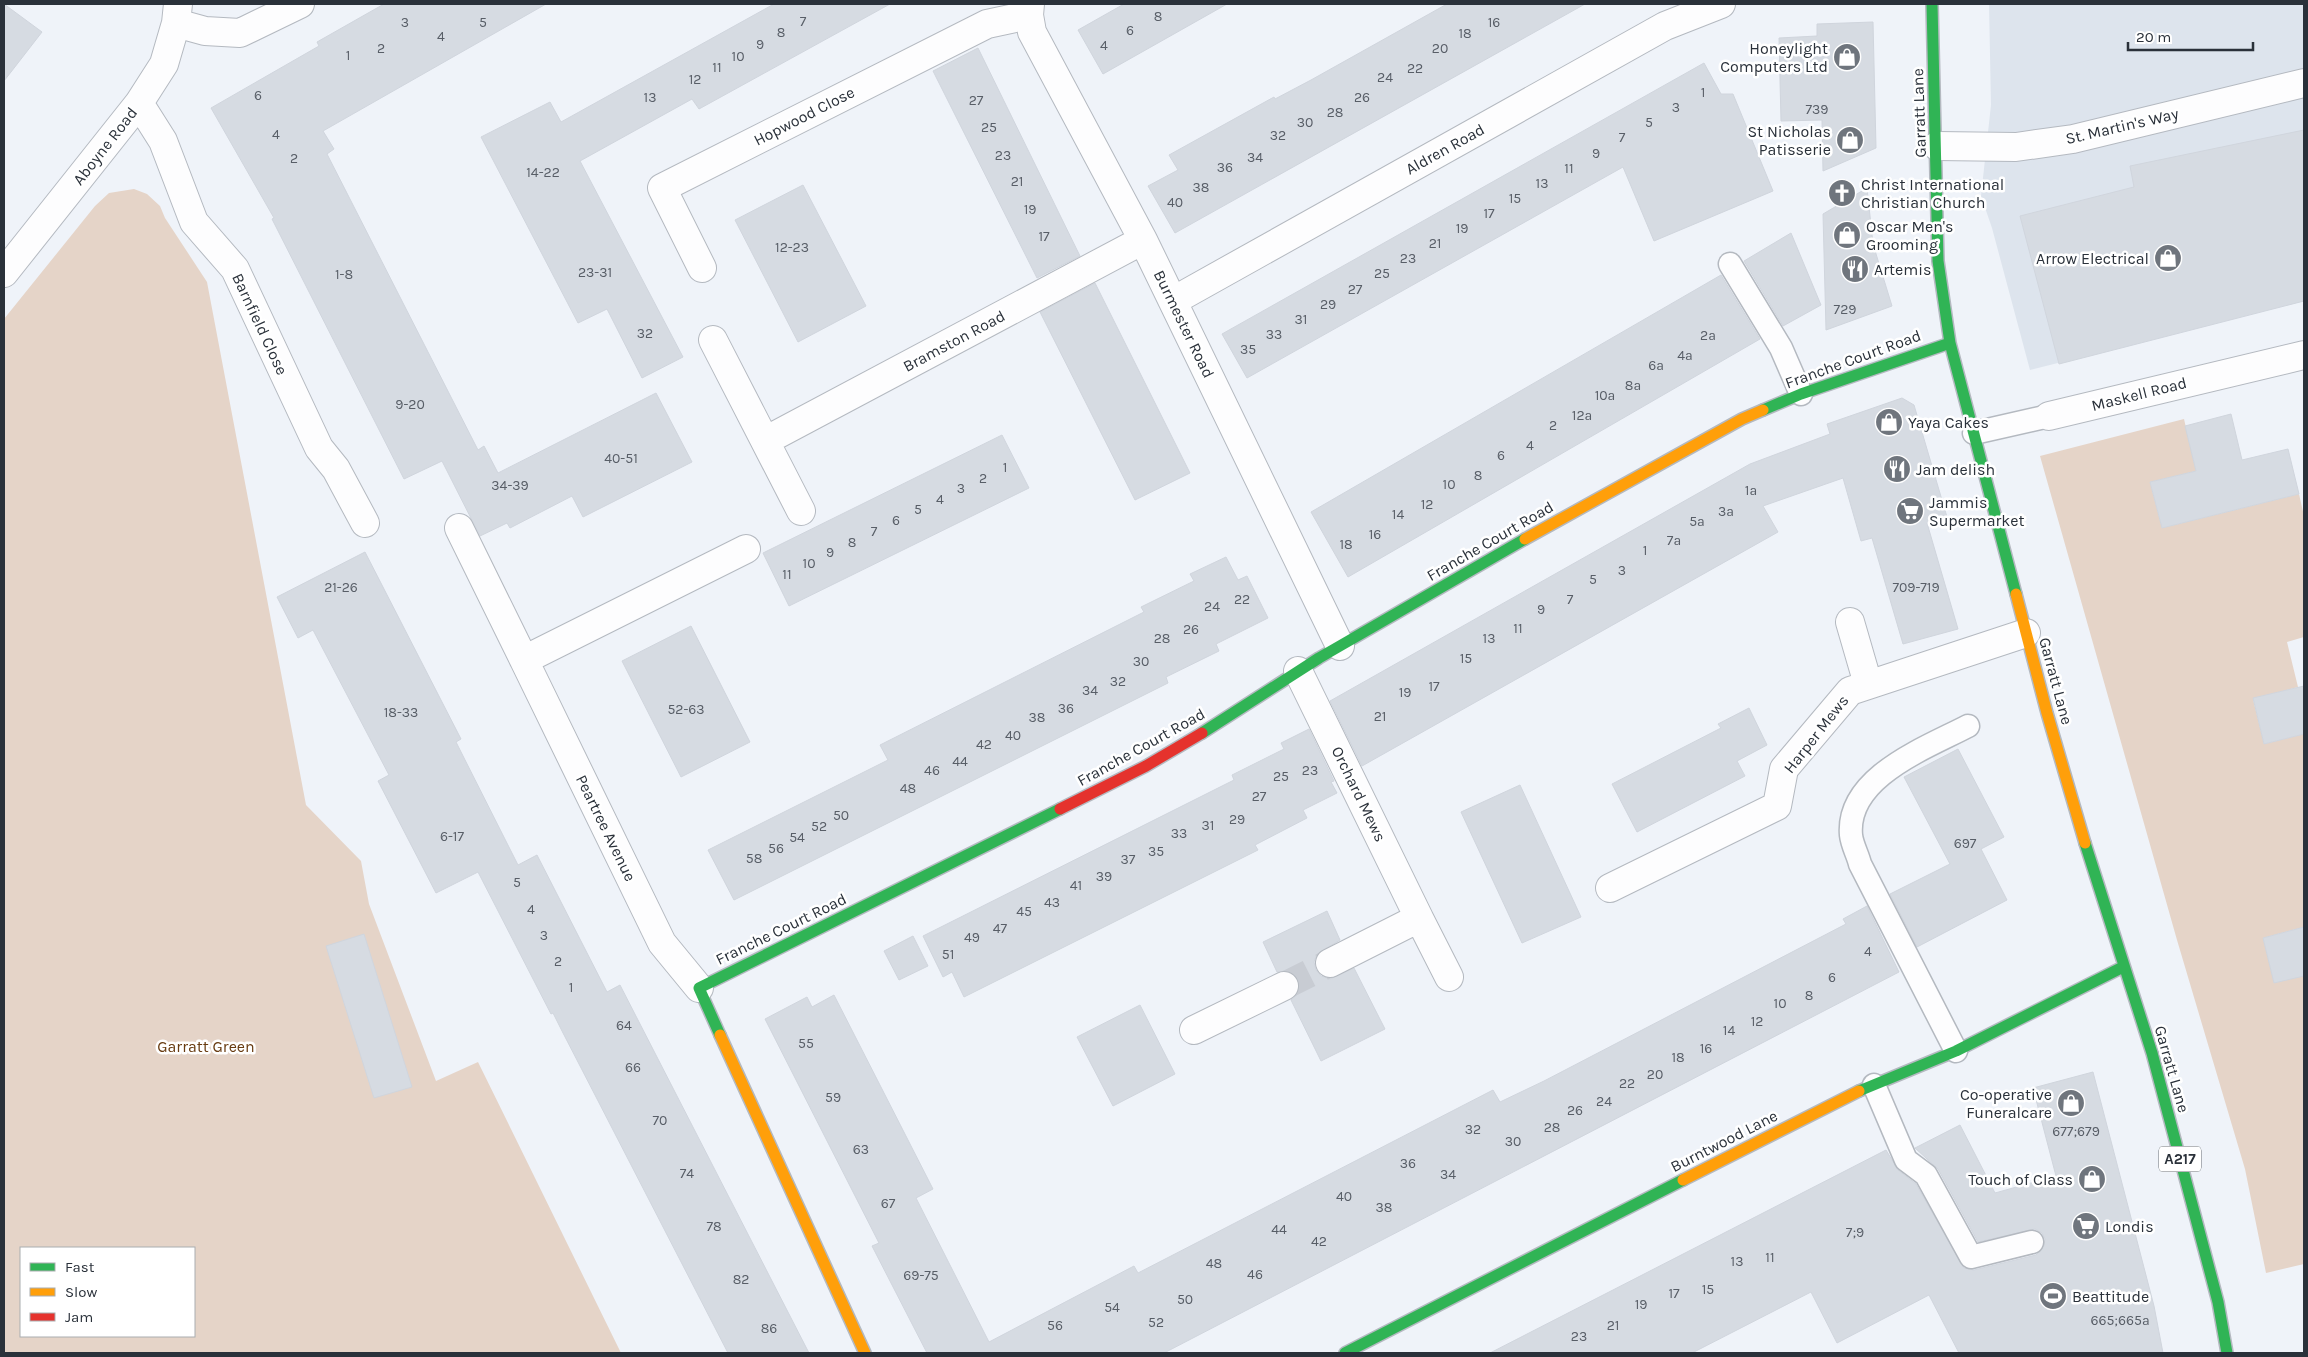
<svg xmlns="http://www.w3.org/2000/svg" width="2308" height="1357" viewBox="0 0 2308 1357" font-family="Karla,sans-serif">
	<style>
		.built { fill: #dde4ed }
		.green { fill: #e5d4c8; fill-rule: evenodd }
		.building { fill: #d6dbe2; stroke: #d0d5dd }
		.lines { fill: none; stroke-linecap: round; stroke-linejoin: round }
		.street-tunnel { stroke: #c8ccd3; stroke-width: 28; stroke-dasharray: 28 14; stroke-linecap: butt }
		.lane-casing { stroke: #b4b9c0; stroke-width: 25 }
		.street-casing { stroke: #b4b9c0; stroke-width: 30 }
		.fast-casing { stroke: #b4b9c0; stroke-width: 14 }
		.slow-casing { stroke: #b4b9c0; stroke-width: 14 }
		.jam-casing { stroke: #b4b9c0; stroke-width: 14 }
		.lane { stroke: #fdfdfe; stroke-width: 22 }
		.street { stroke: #fdfdfe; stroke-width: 28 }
		.fast { stroke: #30b455; stroke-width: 11 }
		.slow { stroke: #ff9f0a; stroke-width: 11 }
		.jam { stroke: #e5322d; stroke-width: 11 }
		.labels { text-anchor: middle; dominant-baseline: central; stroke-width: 5; stroke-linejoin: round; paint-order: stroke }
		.number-label { font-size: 14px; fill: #585e67 }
		.shield { fill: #fff; stroke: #6a6f75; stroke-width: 1 }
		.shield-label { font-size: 15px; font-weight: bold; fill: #2a313a }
		.poi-label { font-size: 16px; fill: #2a313a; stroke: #fff; text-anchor: start }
		.street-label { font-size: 16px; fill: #2a313a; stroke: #fff }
		.park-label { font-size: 16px; fill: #683b10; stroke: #fff }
	</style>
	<rect width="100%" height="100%" fill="#eff3f9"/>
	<!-- built -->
	<path class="built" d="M1989,4H2304V301L2030,370L1992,228L1981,196L1991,105Z"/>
	<!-- green -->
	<path class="green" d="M134,189L147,194L160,206L165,218L207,282L306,805L361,861L369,904L436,1081L478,1062L621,1353H4V319L95,206L109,193ZM21,1248H194V1336H21Z
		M2184,419L2196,471L2150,482L2162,528L2299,494L2304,516V637L2287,642L2298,687L2253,699L2264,744L2304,734V927L2263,938L2274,982L2304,975V1264L2266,1273L2245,1169L2177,940L2040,456Z"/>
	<!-- building -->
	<path class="building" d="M4,4L42,32L4,81Z
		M384,4H546L323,131L334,149L327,154L478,450L484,446L498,473L656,393L692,462L583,517L572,496L510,528L507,523L480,536L442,461L404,479L272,219L274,218L211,108L319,46L317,42Z
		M774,4H890L699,109L692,99L580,161L683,357L642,378L607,309L578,323L481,137L550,102L561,122Z
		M1124,4H1227L1103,74L1078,30Z
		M1447,4H1585L1175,233L1148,186L1178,170L1169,155L1274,97L1275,99L1311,80Z
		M1873,22L1876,148L1823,171L1822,120L1781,121L1779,38L1817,36V24Z
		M978,48L1080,256L1037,278L933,71Z
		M1704,63L1721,94H1733L1773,191L1654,241L1623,167L1247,378L1222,334Z
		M2304,130V301L2059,364L2020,216L2134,187L2130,166Z
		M803,185L866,306L798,342L735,220Z
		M1867,188L1873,244L1892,306L1826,330L1823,214Z
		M1791,233L1821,305L1783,326L1744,261Z
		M1721,275L1760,339L1348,577L1311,512Z
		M1095,283L1190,473L1135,500L1040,312Z
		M1902,398L1914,405L1947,517L1927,523L1958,629L1903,644L1872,538L1861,541L1843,478L1763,506L1778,532L1362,766L1330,701L1750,464L1830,434L1827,424Z
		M2231,414L2242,460L2288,449L2299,494L2162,528L2150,482L2196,471L2185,426Z
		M1002,435L1029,488L789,606L763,553Z
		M365,552L461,739L456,742L518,865L537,855L607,992L620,985L809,1353H728L562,1031L553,1013L551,1014L478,872L436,893L378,781L389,775L313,630L298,638L277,597Z
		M1226,557L1238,580L1247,576L1268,618L1216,644L1219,651L1166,677L1168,683L734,900L708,850L888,760L880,745L1144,612L1141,607L1194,581L1190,574Z
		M691,626L750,742L681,777L622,661Z
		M2304,686V734L2264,744L2253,698Z
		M1749,708L1767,745L1737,761L1745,776L1637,832L1612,784L1721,728L1718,724Z
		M1309,729L1334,781L1331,782L1337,793L1303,810L1307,818L1255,845L1258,850L964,997L952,972L943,977L923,936L1234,780L1232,775L1284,749L1281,743Z
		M1958,749L2004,837L1981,849L2007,900L1917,947L1890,894L1950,864L1904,777Z
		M1520,785L1581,917L1522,943L1461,812Z
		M1867,906L1899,972L1164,1353H927L872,1246L879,1243L765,1019L807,997L812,1007L834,995L933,1189L916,1198L989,1342L1134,1266L1138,1273L1493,1090L1500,1102L1544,1081L1846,924L1843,919Z
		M1327,911L1340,940L1317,954L1314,962L1316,970L1321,976L1330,979L1354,968L1385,1029L1321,1061L1291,1000L1297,995L1299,988L1298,979L1293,973L1286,971L1277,972L1263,942Z
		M2304,927V976L2274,983L2263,938Z
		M364,934L412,1087L374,1098L326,946Z
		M913,936L928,966L899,980L884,951Z
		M1140,1005L1175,1074L1113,1106L1077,1037Z
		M2093,1072L2154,1306L2163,1353H1959L1929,1295L1837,1343L1811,1292L1692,1353H1490L1886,1150L1898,1170L1916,1184L1964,1268L1974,1270L2036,1255L2044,1246L2045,1239L2042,1233L2035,1229L1978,1242L1938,1169L1915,1148L1960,1125L1995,1193L2056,1176L2033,1088Z"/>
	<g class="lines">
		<!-- street-tunnel -->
		<path class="street-tunnel" d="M1284,986L1330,963"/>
		<!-- lane casing -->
		<g class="lane-casing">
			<path id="lane" d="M1730,264L1781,348L1801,394
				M1974,433L2049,416
				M1956,1051L1860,864C1858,855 1852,845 1851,835C1846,777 1926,748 1968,726
				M1874,1085L1906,1160L1926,1175L1971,1257L2032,1242"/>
		</g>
		<!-- street casing -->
		<g class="street-casing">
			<path id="street" d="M1030,4L1029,15L1032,32L1143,240L1340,646
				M176,23L205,31L240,33L300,4
				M139,103L163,141L194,222L235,269L319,448L336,469L365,523
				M1937,146L2016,147L2073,139L2304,83
				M702,268L662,188L987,24L1029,15
				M4,273L139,103L164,64L176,23L178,4
				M1173,301L1665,26L1721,4
				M713,340L801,511
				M2049,416L2304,355
				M765,441L1143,240
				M459,528L524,660
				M1850,622L1868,684
				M1298,671L1419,918L1330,963
				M1610,888L1777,806L1784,769L1850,691L2026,633
				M1419,918L1449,977
				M699,988L662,943L524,660L746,549
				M1194,1030L1284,986"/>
		</g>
		<!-- fast casing -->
		<g class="fast-casing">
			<path id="fast" d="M1932,4L1938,261L1950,343L2016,594
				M1763,410L1801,394L1950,343
				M1202,733L1319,658L1525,539
				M2085,843L2152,1053L2218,1302L2227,1353
				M720,1035L699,988L1060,809
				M1859,1091L1956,1051L2123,967
				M1345,1353L1683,1180"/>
		</g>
		<!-- slow casing -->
		<g class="slow-casing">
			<path id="slow" d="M1525,539L1742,419L1763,410
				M2016,594L2047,713L2085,843
				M720,1035L865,1353
				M1683,1180L1859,1091"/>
		</g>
		<!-- jam casing -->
		<g class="jam-casing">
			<path id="jam" d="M1060,809L1146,766L1202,733"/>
		</g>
		<!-- lane -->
		<use href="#lane" class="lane"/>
		<!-- street -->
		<use href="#street" class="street"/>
		<!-- fast -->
		<use href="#fast" class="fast"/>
		<!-- slow -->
		<use href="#slow" class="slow"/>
		<!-- jam -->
		<use href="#jam" class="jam"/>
	</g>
	<!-- icons -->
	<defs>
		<g id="shop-disc" transform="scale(1.4375)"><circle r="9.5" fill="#6f757d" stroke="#fff"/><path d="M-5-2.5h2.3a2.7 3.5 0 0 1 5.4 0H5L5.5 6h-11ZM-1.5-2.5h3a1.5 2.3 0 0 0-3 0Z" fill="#fff"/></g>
		<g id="church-disc" transform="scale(1.4375)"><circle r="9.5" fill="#6f757d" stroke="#fff"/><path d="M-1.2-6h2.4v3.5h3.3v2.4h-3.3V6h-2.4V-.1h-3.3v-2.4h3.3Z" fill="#fff"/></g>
		<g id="restaurant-disc" transform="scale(1.4375)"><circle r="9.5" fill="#6f757d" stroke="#fff"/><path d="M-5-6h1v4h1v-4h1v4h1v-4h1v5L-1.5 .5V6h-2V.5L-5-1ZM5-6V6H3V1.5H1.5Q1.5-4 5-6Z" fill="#fff"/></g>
		<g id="supermarket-disc" transform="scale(1.4375)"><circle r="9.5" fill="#6f757d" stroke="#fff"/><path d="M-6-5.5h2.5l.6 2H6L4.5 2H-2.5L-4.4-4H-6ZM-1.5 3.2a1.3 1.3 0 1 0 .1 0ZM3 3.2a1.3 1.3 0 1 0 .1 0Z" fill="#fff"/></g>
		<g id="stadium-disc" transform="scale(1.4375)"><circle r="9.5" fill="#6f757d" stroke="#fff"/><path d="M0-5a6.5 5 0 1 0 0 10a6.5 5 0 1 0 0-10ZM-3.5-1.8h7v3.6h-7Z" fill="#fff"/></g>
	</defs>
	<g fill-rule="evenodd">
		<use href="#shop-disc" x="1847" y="57"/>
		<use href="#shop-disc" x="1850" y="140"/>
		<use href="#church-disc" x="1842" y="193"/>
		<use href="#shop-disc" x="1847" y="235"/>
		<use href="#shop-disc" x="2168" y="258"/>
		<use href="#restaurant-disc" x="1855" y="269"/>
		<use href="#shop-disc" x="1889" y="422"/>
		<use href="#restaurant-disc" x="1897" y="469"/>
		<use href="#supermarket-disc" x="1910" y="511"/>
		<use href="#shop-disc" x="2071" y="1103"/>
		<use href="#shop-disc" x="2092" y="1179"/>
		<use href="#supermarket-disc" x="2086" y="1226"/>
		<use href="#stadium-disc" x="2053" y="1296"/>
	</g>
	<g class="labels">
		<!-- number labels -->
		<g class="number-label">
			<text x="1158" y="16">8</text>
			<text x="803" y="21">7</text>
			<text x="405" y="22">3</text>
			<text x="483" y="22">5</text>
			<text x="1494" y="22">16</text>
			<text x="1130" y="30">6</text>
			<text x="781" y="32">8</text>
			<text x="1465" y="33">18</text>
			<text x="441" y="36">4</text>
			<text x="760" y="44">9</text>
			<text x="1104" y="45">4</text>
			<text x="381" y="48">2</text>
			<text x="1440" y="48">20</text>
			<text x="348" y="55">1</text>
			<text x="738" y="56">10</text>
			<text x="717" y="67">11</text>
			<text x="1415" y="68">22</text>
			<text x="1385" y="77">24</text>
			<text x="695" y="79">12</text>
			<text x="1703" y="92">1</text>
			<text x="258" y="95">6</text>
			<text x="650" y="97">13</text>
			<text x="1362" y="97">26</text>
			<text x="976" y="100">27</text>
			<text x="1676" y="107">3</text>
			<text x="1817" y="109">739</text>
			<text x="1335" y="112">28</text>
			<text x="1305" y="122">30</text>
			<text x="1649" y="122">5</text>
			<text x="989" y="127">25</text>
			<text x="276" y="134">4</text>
			<text x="1278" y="135">32</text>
			<text x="1622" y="137">7</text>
			<text x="1596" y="153">9</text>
			<text x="1003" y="155">23</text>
			<text x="1255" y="157">34</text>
			<text x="294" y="158">2</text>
			<text x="1225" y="167">36</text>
			<text x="1569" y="168">11</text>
			<text x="543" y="172">14-22</text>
			<text x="1017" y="181">21</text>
			<text x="1542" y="183">13</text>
			<text x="1201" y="187">38</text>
			<text x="1515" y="198">15</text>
			<text x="1175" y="202">40</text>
			<text x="1030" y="209">19</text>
			<text x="1489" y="213">17</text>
			<text x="1462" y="228">19</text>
			<text x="1044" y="236">17</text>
			<text x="1435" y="243">21</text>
			<text x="792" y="247">12-23</text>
			<text x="1408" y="258">23</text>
			<text x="595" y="272">23-31</text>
			<text x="1382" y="273">25</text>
			<text x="344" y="274">1-8</text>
			<text x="1355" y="289">27</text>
			<text x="1328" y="304">29</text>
			<text x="1845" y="309">729</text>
			<text x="1301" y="319">31</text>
			<text x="645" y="333">32</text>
			<text x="1274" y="334">33</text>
			<text x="1708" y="335">2a</text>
			<text x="1248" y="349">35</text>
			<text x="1685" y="355">4a</text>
			<text x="1656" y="365">6a</text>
			<text x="1633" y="385">8a</text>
			<text x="1605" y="395">10a</text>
			<text x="410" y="404">9-20</text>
			<text x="1582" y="415">12a</text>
			<text x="1553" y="425">2</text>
			<text x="1530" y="445">4</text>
			<text x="1501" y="455">6</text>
			<text x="621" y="458">40-51</text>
			<text x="1005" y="467">1</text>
			<text x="1478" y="475">8</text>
			<text x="983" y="478">2</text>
			<text x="1449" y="484">10</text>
			<text x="510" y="485">34-39</text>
			<text x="961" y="488">3</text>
			<text x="1751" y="490">1a</text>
			<text x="940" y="499">4</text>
			<text x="1427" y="504">12</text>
			<text x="918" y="509">5</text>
			<text x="1726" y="511">3a</text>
			<text x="1398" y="514">14</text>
			<text x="896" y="520">6</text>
			<text x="1697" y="521">5a</text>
			<text x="874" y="531">7</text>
			<text x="1375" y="534">16</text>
			<text x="1674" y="540">7a</text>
			<text x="852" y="542">8</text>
			<text x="1346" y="544">18</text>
			<text x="1645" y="550">1</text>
			<text x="830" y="552">9</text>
			<text x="809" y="563">10</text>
			<text x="1622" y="570">3</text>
			<text x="787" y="574">11</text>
			<text x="1593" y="579">5</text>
			<text x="341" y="587">21-26</text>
			<text x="1916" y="587">709-719</text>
			<text x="1242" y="599">22</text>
			<text x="1570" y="599">7</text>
			<text x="1212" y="606">24</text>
			<text x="1541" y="609">9</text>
			<text x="1518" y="628">11</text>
			<text x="1191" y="629">26</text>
			<text x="1162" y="638">28</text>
			<text x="1489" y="638">13</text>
			<text x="1466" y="658">15</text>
			<text x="1141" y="661">30</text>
			<text x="1118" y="681">32</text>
			<text x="1434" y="686">17</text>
			<text x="1090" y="690">34</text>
			<text x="1405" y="692">19</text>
			<text x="1066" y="708">36</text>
			<text x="686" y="709">52-63</text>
			<text x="401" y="712">18-33</text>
			<text x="1380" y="716">21</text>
			<text x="1037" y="717">38</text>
			<text x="1013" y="735">40</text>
			<text x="984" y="744">42</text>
			<text x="960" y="761">44</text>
			<text x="932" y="770">46</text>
			<text x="1310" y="770">23</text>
			<text x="1281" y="776">25</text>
			<text x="908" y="788">48</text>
			<text x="1259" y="796">27</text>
			<text x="841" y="815">50</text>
			<text x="1237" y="819">29</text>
			<text x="1208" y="825">31</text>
			<text x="819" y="826">52</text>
			<text x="1179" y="833">33</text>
			<text x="452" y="836">6-17</text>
			<text x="797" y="837">54</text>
			<text x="1965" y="843">697</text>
			<text x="776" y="848">56</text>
			<text x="1156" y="851">35</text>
			<text x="754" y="858">58</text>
			<text x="1128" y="859">37</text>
			<text x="1104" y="876">39</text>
			<text x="517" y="882">5</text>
			<text x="1076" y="885">41</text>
			<text x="1052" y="902">43</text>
			<text x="531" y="909">4</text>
			<text x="1024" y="911">45</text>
			<text x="1000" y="928">47</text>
			<text x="544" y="935">3</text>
			<text x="972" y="937">49</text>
			<text x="1868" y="951">4</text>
			<text x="948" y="954">51</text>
			<text x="558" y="961">2</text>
			<text x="1832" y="977">6</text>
			<text x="571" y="987">1</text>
			<text x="1809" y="995">8</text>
			<text x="1780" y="1003">10</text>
			<text x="1757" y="1021">12</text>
			<text x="624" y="1025">64</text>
			<text x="1729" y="1030">14</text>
			<text x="806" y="1043">55</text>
			<text x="1706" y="1048">16</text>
			<text x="1678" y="1057">18</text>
			<text x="633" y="1067">66</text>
			<text x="1655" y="1074">20</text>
			<text x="1627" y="1083">22</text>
			<text x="833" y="1097">59</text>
			<text x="1604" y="1101">24</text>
			<text x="1575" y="1110">26</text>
			<text x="660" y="1120">70</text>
			<text x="1552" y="1127">28</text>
			<text x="1473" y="1129">32</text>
			<text x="2076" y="1131">677;679</text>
			<text x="1513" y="1141">30</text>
			<text x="861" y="1149">63</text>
			<text x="1408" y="1163">36</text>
			<text x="687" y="1173">74</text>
			<text x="1448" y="1174">34</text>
			<text x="1344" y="1196">40</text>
			<text x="888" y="1203">67</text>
			<text x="1384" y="1207">38</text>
			<text x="714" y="1226">78</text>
			<text x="1279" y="1229">44</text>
			<text x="1855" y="1232">7;9</text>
			<text x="1319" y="1241">42</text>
			<text x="1770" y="1257">11</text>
			<text x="1737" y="1261">13</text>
			<text x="1214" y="1263">48</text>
			<text x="1255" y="1274">46</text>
			<text x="921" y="1275">69-75</text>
			<text x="741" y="1279">82</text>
			<text x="1708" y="1289">15</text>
			<text x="1674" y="1293">17</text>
			<text x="1185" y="1299">50</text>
			<text x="1641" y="1304">19</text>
			<text x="1112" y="1307">54</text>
			<text x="2120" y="1320">665;665a</text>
			<text x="1156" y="1322">52</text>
			<text x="1055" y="1325">56</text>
			<text x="1613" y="1325">21</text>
			<text x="769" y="1328">86</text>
			<text x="1579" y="1336">23</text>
		</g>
		<!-- shield labels -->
		<rect class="shield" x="2159" y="1146.5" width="42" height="25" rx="4"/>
		<g class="shield-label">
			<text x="2180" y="1159">A217</text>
		</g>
		<!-- poi labels -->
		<g class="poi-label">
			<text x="1828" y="48" text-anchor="end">Honeylight<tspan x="1828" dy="18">Computers Ltd</tspan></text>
			<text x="1831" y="131" text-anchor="end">St Nicholas<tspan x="1831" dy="18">Patisserie</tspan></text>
			<text x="1861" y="184">Christ International<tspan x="1861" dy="18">Christian Church</tspan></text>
			<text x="1866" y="226">Oscar Men's<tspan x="1866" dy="18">Grooming</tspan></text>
			<text x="2149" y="258" text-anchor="end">Arrow Electrical</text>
			<text x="1874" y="269">Artemis</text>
			<text x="1908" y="422">Yaya Cakes</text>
			<text x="1916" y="469">Jam delish</text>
			<text x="1929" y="502">Jammis<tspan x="1929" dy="18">Supermarket</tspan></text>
			<text x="2052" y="1094" text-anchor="end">Co-operative<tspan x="2052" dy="18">Funeralcare</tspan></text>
			<text x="2073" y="1179" text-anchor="end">Touch of Class</text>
			<text x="2105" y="1226">Londis</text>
			<text x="2072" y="1296">Beattitude</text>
		</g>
		<!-- street labels -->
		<g class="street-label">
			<text transform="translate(1919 113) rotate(-92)">Garratt Lane</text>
			<text transform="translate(804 116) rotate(-27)">Hopwood Close</text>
			<text transform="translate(2122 126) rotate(-13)">St. Martin's Way</text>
			<text transform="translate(105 146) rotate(-52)">Aboyne Road</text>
			<text transform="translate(1445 149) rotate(-29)">Aldren Road</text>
			<text transform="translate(260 324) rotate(65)">Barnfield Close</text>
			<text transform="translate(1184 324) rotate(64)">Burmester Road</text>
			<text transform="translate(954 341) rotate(-28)">Bramston Road</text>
			<text transform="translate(1853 359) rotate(-20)">Franche Court Road</text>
			<text transform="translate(2139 394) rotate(-14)">Maskell Road</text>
			<text transform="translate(1490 541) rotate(-30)">Franche Court Road</text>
			<text transform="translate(2056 681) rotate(75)">Garratt Lane</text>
			<text transform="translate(1816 734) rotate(-52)">Harper Mews</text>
			<text transform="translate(1141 747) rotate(-29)">Franche Court Road</text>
			<text transform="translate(1359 794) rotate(64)">Orchard Mews</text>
			<text transform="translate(606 828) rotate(64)">Peartree Avenue</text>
			<text transform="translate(781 929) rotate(-26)">Franche Court Road</text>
			<text transform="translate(2172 1069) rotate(74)">Garratt Lane</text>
			<text transform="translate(1724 1141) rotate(-27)">Burntwood Lane</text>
		</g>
		<!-- park labels -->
		<g class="park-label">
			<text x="206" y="1046">Garratt Green</text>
		</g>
	</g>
	<!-- border -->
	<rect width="2308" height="1357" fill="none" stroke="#2a313a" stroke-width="10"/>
	<!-- legend -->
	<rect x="20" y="1247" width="175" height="90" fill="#ffffff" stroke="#aaadb0"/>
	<rect x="30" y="1263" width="25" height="8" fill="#30b455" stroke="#aaadb0"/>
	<text x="65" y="1272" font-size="15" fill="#2a313a">Fast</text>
	<rect x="30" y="1288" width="25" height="8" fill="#ff9f0a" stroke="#aaadb0"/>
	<text x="65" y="1297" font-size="15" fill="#2a313a">Slow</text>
	<rect x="30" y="1313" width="25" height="8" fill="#e5322d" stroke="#aaadb0"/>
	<text x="65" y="1322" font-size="15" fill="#2a313a">Jam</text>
	<!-- scale -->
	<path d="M2128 42v8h125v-8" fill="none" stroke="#2a313a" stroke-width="2.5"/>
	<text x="2136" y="42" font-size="15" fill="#2a313a" stroke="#ffffff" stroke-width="4" paint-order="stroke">20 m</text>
</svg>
